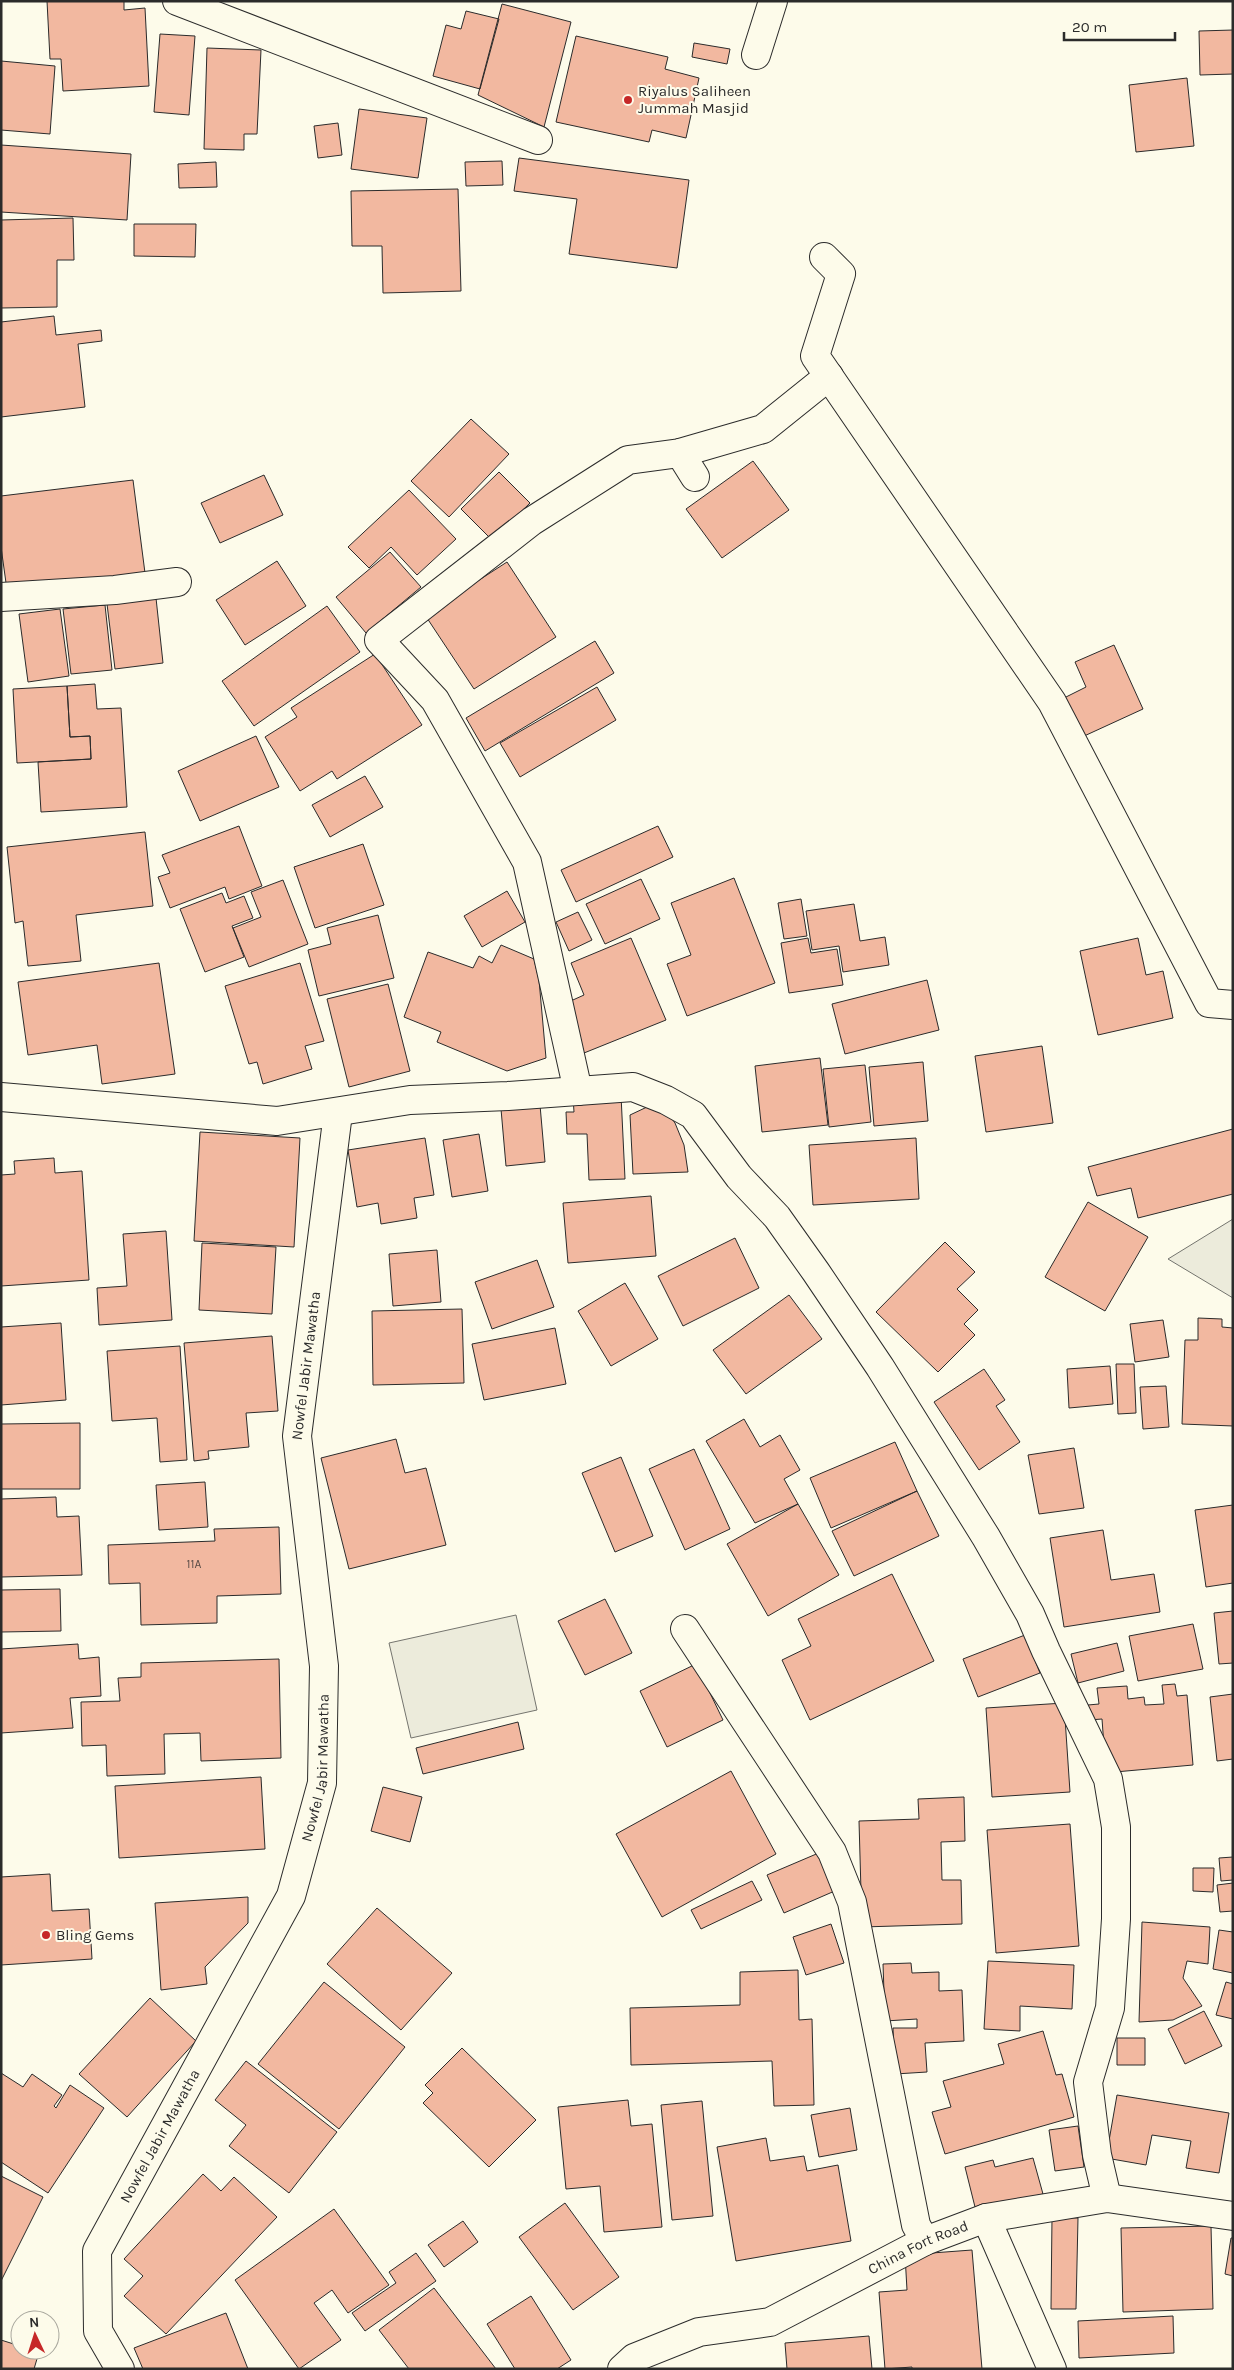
<svg xmlns="http://www.w3.org/2000/svg" width="1234" height="2370" viewBox="0 0 1234 2370" font-family="Karla,sans-serif">
	<style>
		.green { fill: #ecebdb; stroke: #74746e }
		.building { fill: #f2b8a0; stroke: #2b2b2b }
		.lines { fill: none; stroke-linecap: round; stroke-linejoin: round }
		.street-casing { stroke: #2b2b2b; stroke-width: 30 }
		.secondary-casing { stroke: #2b2b2b; stroke-width: 30 }
		.street { stroke: #fdfbea; stroke-width: 28 }
		.secondary { stroke: #fdfbea; stroke-width: 28 }
		.poi-dot { fill: #c62828; stroke: #fdfbea; stroke-width: 2 }
		.labels { text-anchor: middle; dominant-baseline: central; stroke-width: 4; stroke-linejoin: round; paint-order: stroke }
		.number-label { font-size: 12px; fill: #5d4e48 }
		.poi-label { font-size: 15px; fill: #2b2b2b; stroke: #fdfbea; text-anchor: start }
		.street-label { font-size: 15px; fill: #2b2b2b; stroke: #fdfbea }
	</style>
	<rect width="100%" height="100%" fill="#fdfbea"/>
	<!-- green -->
	<path class="green" d="M1233,1219V1298L1168,1259Z
		M516,1615L537,1710L411,1738L389,1643Z"/>
	<!-- building -->
	<path class="building" d="M47,1H124V10L145,8L149,86L63,91L61,59H50Z
		M502,4L571,22L544,127L478,95Z
		M466,11L499,19L480,89L433,76L446,25L461,29Z
		M1233,30V74L1200,75L1199,31Z
		M160,34L195,36L189,115L154,112Z
		M576,36L668,57L665,69L699,78L686,138L652,130L649,142L556,122Z
		M694,43L730,49L727,64L692,57Z
		M207,48L261,50L257,134H244V150L204,149Z
		M1,61L55,66L50,134L1,130Z
		M1187,78L1194,146L1136,152L1129,85Z
		M359,109L427,118L418,178L351,169Z
		M338,123L342,155L318,158L314,126Z
		M1,145L131,154L127,220L1,212Z
		M519,158L689,180L677,268L569,254L577,199L514,191Z
		M502,161L503,185L466,186L465,162Z
		M216,162L217,187L179,188L178,164Z
		M458,189L461,291L383,293L382,246H352L351,191Z
		M73,218L74,260H57V307L1,308V220Z
		M134,224H196L195,257L134,256Z
		M54,316L56,335L101,330L102,341L78,344L85,407L1,417V322Z
		M471,419L509,454L449,517L411,481Z
		M753,461L789,510L722,558L686,509Z
		M499,472L530,503L492,540L461,509Z
		M264,475L283,515L220,543L201,503Z
		M133,480L145,573L7,590L1,547V496Z
		M409,490L456,539L417,575L391,547L369,568L348,547Z
		M390,552L421,587L366,633L336,597Z
		M277,561L306,606L245,645L216,600Z
		M507,562L556,637L474,689L425,615Z
		M156,598L163,663L115,669L107,604Z
		M105,605L112,670L71,674L63,609Z
		M327,606L360,652L254,726L222,681Z
		M60,609L69,676L28,682L19,614Z
		M595,641L614,673L485,751L466,718Z
		M1114,645L1143,709L1082,737L1064,698L1086,687L1075,662Z
		M375,654L422,725L337,779L332,771L300,791L265,737L297,717L291,708Z
		M95,684L97,709L121,708L127,807L41,812L38,762L91,759L90,736L70,737L67,686Z
		M67,686L70,737L90,736L91,759L17,763L13,689Z
		M597,687L616,720L520,777L500,743Z
		M256,736L279,787L200,821L178,771Z
		M365,776L383,807L330,837L312,805Z
		M239,826L262,886L229,899L225,887L170,908L158,877L170,873L162,855Z
		M658,826L673,857L576,902L561,870Z
		M145,832L153,906L76,915L81,961L28,966L23,921L15,923L7,847Z
		M363,844L384,905L315,928L294,867Z
		M734,878L775,983L687,1016L667,964L691,955L671,903Z
		M641,879L660,919L605,944L586,904Z
		M283,880L308,944L249,967L233,928L261,917L251,892Z
		M507,891L525,922L482,947L464,916Z
		M222,893L226,903L244,896L253,918L232,926L244,957L205,972L180,909Z
		M801,899L807,936L784,939L778,903Z
		M854,904L860,941L885,937L889,965L843,972L839,946L812,950L806,911Z
		M578,912L592,940L569,951L556,922Z
		M378,915L394,978L319,996L308,950L331,944L327,928Z
		M631,938L666,1020L584,1053L564,1004L584,995L571,963Z
		M808,938L811,953L837,949L843,985L789,993L781,943Z
		M1138,938L1146,975L1163,971L1173,1018L1098,1035L1080,951Z
		M501,945L534,959L539,980L546,1058L507,1071L437,1042L441,1032L404,1017L428,952L473,968L479,956L492,963Z
		M159,963L175,1074L102,1084L97,1045L28,1055L18,982Z
		M300,963L324,1041L305,1046L312,1069L263,1084L257,1062L249,1064L225,986Z
		M927,980L939,1030L845,1054L832,1004Z
		M388,984L410,1071L349,1087L327,999Z
		M1042,1046L1053,1123L986,1132L975,1056Z
		M820,1058L828,1125L762,1132L755,1066Z
		M923,1062L928,1121L874,1126L869,1067Z
		M865,1065L871,1122L829,1127L823,1069Z
		M621,1095L625,1179L589,1180L587,1134H567L566,1112H574L573,1097Z
		M540,1105L545,1162L506,1166L501,1109Z
		M647,1107L664,1108L675,1123L684,1145L688,1172L633,1174L630,1115Z
		M1233,1129V1194L1138,1218L1131,1188L1097,1196L1088,1167Z
		M200,1132L300,1138L294,1247L194,1241Z
		M479,1134L488,1191L452,1197L443,1140Z
		M425,1138L434,1195L414,1198L417,1218L381,1224L378,1203L357,1207L348,1150Z
		M916,1138L919,1199L813,1205L809,1145Z
		M54,1158L55,1173L82,1171L89,1280L1,1286V1175L15,1174L14,1161Z
		M651,1196L656,1256L568,1263L563,1203Z
		M1088,1202L1148,1237L1105,1311L1045,1277Z
		M166,1231L172,1320L99,1325L97,1288L127,1286L123,1234Z
		M735,1238L759,1288L683,1326L658,1276Z
		M945,1242L975,1272L957,1289L978,1310L964,1324L975,1335L938,1372L876,1312Z
		M202,1243L276,1247L272,1314L199,1310Z
		M437,1250L441,1302L393,1306L389,1254Z
		M537,1260L554,1307L492,1329L475,1282Z
		M625,1283L658,1339L611,1366L578,1311Z
		M789,1295L822,1339L746,1394L713,1350Z
		M462,1309L464,1383L373,1385L372,1311Z
		M1198,1318L1222,1319V1327L1233,1328V1426L1182,1424L1185,1340H1198Z
		M1163,1320L1169,1357L1135,1362L1130,1324Z
		M61,1323L66,1400L1,1405V1327Z
		M555,1328L566,1384L484,1400L472,1344Z
		M272,1336L278,1411L246,1413L249,1447L208,1451L209,1459L194,1461L184,1343Z
		M180,1346L187,1460L160,1462L157,1418L112,1421L107,1351Z
		M1116,1364H1134L1136,1413L1118,1414Z
		M1110,1366L1113,1404L1069,1408L1067,1369Z
		M984,1369L1005,1400L996,1406L1020,1442L979,1470L934,1402Z
		M1166,1386L1169,1427L1143,1429L1140,1387Z
		M744,1419L760,1447L780,1435L800,1470L784,1479L798,1504L755,1523L706,1441Z
		M80,1423V1489H1V1424Z
		M396,1439L405,1473L426,1468L446,1545L349,1569L321,1458Z
		M895,1442L917,1491L831,1528L810,1478Z
		M1074,1448L1084,1508L1039,1514L1028,1455Z
		M694,1449L730,1529L685,1550L649,1469Z
		M621,1457L653,1536L615,1552L582,1473Z
		M205,1482L208,1527L159,1530L156,1485Z
		M917,1491L939,1536L854,1576L832,1531Z
		M56,1497L57,1517L79,1516L82,1575L1,1577V1499Z
		M798,1504L839,1575L768,1616L727,1544Z
		M1233,1505V1583L1206,1587L1195,1510Z
		M279,1527L281,1594L217,1596V1623L141,1625L140,1583L109,1584L108,1545L215,1541L214,1529Z
		M1103,1530L1111,1580L1154,1574L1160,1612L1064,1627L1050,1538Z
		M892,1574L934,1661L810,1720L782,1660L811,1646L798,1619Z
		M60,1589L61,1631L1,1632V1590Z
		M605,1599L632,1653L585,1675L558,1621Z
		M1233,1611V1663L1219,1664L1214,1613Z
		M1193,1624L1203,1669L1138,1681L1129,1636Z
		M1025,1635L1040,1673L978,1697L963,1659Z
		M1117,1643L1124,1671L1078,1683L1071,1654Z
		M78,1644L79,1659L99,1657L101,1696L70,1698L73,1728L1,1733V1649Z
		M279,1659L281,1758L201,1761L200,1733L164,1734L165,1774L107,1776L106,1745L82,1746L81,1702L120,1701L118,1678L141,1677V1663Z
		M696,1664L723,1720L667,1747L640,1691Z
		M1175,1684L1177,1696L1187,1695L1193,1765L1115,1772L1114,1759L1105,1760L1102,1719L1089,1720L1088,1705L1099,1704L1097,1688L1127,1686L1128,1699L1144,1697L1145,1705L1164,1704L1162,1685Z
		M1233,1694V1759L1217,1761L1210,1697Z
		M1064,1703L1070,1792L992,1797L986,1708Z
		M518,1722L524,1749L423,1774L416,1748Z
		M731,1771L776,1854L662,1917L616,1834Z
		M261,1777L265,1849L119,1858L115,1786Z
		M383,1787L422,1797L410,1842L371,1831Z
		M964,1797L965,1841L941,1842L942,1880H961L962,1924L862,1927L859,1821L919,1819L918,1799Z
		M1070,1824L1079,1946L996,1953L987,1830Z
		M821,1852L837,1890L784,1913L767,1875Z
		M1233,1857V1880L1221,1881L1219,1858Z
		M1193,1868H1214L1213,1892L1193,1891Z
		M50,1874L52,1911L89,1909L92,1959L1,1965V1877Z
		M752,1881L762,1900L701,1929L691,1910Z
		M1233,1883V1911L1220,1912L1217,1885Z
		M248,1897V1923L205,1967L207,1984L161,1990L155,1903Z
		M377,1908L452,1973L401,2030L327,1964Z
		M1142,1922L1210,1927L1208,1964L1187,1961L1183,1978L1202,2006L1173,2020L1139,2022Z
		M831,1924L844,1963L806,1975L793,1937Z
		M1219,1930L1233,1932V1973L1213,1969Z
		M988,1961L1074,1965L1072,2009L1020,2006V2031L984,2029Z
		M911,1963L912,1973L939,1972V1991L962,1990L964,2041L925,2043L927,2072L895,2074L893,2028H917V2019L885,2021L883,1964Z
		M798,1970L799,2020L812,2019L814,2105L774,2106L772,2061L631,2065L630,2008L740,2005V1972Z
		M324,1982L405,2047L339,2129L258,2064Z
		M1226,1982L1233,1984V2019L1216,2015Z
		M150,1998L196,2041L127,2117L79,2074Z
		M1204,2011L1222,2046L1185,2064L1168,2029Z
		M1043,2031L1056,2075L1062,2074L1074,2117L945,2154L932,2112L951,2107L943,2081L1004,2064L998,2044Z
		M1117,2038H1145V2065H1117Z
		M462,2048L536,2120L489,2167L423,2103L433,2093L425,2085Z
		M246,2061L337,2132L289,2193L229,2146L246,2125L215,2100Z
		M1,2073L23,2087L32,2074L62,2095L54,2106L56,2108L70,2085L104,2108L48,2193L1,2162Z
		M1117,2095L1229,2113L1219,2173L1186,2168L1191,2141L1152,2135L1146,2165L1106,2158Z
		M628,2100L631,2126L652,2124L662,2227L604,2232L600,2186L566,2189L558,2107Z
		M702,2101L713,2216L672,2220L661,2105Z
		M850,2108L857,2150L819,2157L811,2115Z
		M1078,2126L1084,2167L1055,2171L1049,2130Z
		M766,2138L770,2161L804,2156L807,2171L838,2165L851,2241L736,2261L717,2147Z
		M1033,2158L1043,2194L976,2211L965,2167L993,2160L995,2167Z
		M203,2174L221,2191L234,2177L277,2217L166,2334L124,2296L143,2276L124,2259Z
		M1,2176L43,2197L1,2281Z
		M565,2203L619,2277L573,2310L519,2237Z
		M334,2209L389,2285L348,2313L332,2290L314,2303L341,2340L299,2369L235,2280Z
		M1052,2217L1078,2218L1076,2309H1051Z
		M463,2221L478,2242L444,2267L428,2245Z
		M1211,2226L1213,2309L1123,2312L1121,2228Z
		M1231,2238H1233V2276L1225,2274Z
		M972,2250L982,2369H912V2367L885,2369L879,2292L907,2290L905,2255Z
		M416,2253L436,2281L365,2331L352,2313L396,2283L389,2272Z
		M434,2288L496,2369H409L379,2330Z
		M531,2296L571,2360L557,2369H515L487,2324Z
		M226,2313L248,2369H143L134,2348Z
		M1173,2316L1174,2353L1079,2358L1078,2321Z
		M869,2336L872,2369H787L785,2343Z
		M1,2340L20,2346V2350L39,2352L34,2369H1Z"/>
	<g class="lines">
		<!-- street casing -->
		<g class="street-casing">
			<g id="street">
				<path d="M177,1L538,140"/>
				<path d="M756,55L773,1"/>
				<path d="M824,257L841,274L815,356L1052,702L1209,1003L1233,1005"/>
				<path d="M680,453L695,477"/>
				<path d="M1,597L115,590L177,582"/>
				<path d="M578,1091L527,862L435,700L379,640L532,521L628,460L680,453L763,429L829,376"/>
				<path d="M1,1097L277,1121L410,1100L508,1096L633,1087L666,1100L693,1115L739,1177L777,1217L816,1272L880,1367L986,1537L1030,1614L1046,1651L1108,1779L1116,1827V1919L1110,2008L1088,2082L1097,2155L1107,2198"/>
				<path d="M685,1629L832,1852L852,1902L916,2225L925,2241"/>
				<path d="M986,2218L1052,2369"/>
				<path id="s1" d="M120,2369L98,2331L97,2251L291,1896L322,1783L324,1666L297,1436L338,1113"/>
			</g>
		</g>
		<!-- secondary casing -->
		<g class="secondary-casing">
			<g id="secondary">
				<path id="s2" d="M622,2369L634,2358L699,2332L770,2322L925,2241L986,2218L1107,2198L1233,2216"/>
			</g>
		</g>
		<!-- street -->
		<use href="#street" class="street"/>
		<!-- secondary -->
		<use href="#secondary" class="secondary"/>
	</g>
	<!-- markers -->
	<g class="poi-dot">
		<circle cx="628" cy="100" r="5"/>
		<circle cx="46" cy="1935" r="5"/>
	</g>
	<g class="labels">
		<!-- number labels -->
		<g class="number-label">
			<text x="194" y="1564">11A</text>
		</g>
		<!-- poi labels -->
		<g class="poi-label">
			<text x="638" y="91">Riyalus Saliheen<tspan x="638" dy="17">Jummah Masjid</tspan></text>
			<text x="56" y="1935">Bling Gems</text>
		</g>
		<!-- street labels -->
		<g class="street-label">
			<text stroke="none"><textPath href="#s1" startOffset="1065">Nowfel Jabir Mawatha</textPath></text>
			<text stroke="none"><textPath href="#s1" startOffset="660">Nowfel Jabir Mawatha</textPath></text>
			<text stroke="none"><textPath href="#s1" startOffset="255">Nowfel Jabir Mawatha</textPath></text>
			<text stroke="none"><textPath href="#s2" startOffset="324">China Fort Road</textPath></text>
		</g>
	</g>
	<!-- border -->
	<rect width="1234" height="2370" fill="none" stroke="#2b2b2b" stroke-width="5"/>
	<!-- north arrow -->
	<g transform="translate(35 2335) rotate(356)"><circle r="24" fill="#fdfbea" stroke="#a9a89e"/>
	<path d="M0-4L9 19L0 12L-9 19Z" fill="#c62828"/>
	<text y="-8" font-size="14" font-weight="bold" text-anchor="middle" fill="#2b2b2b">N</text>
	</g>
	<!-- scale -->
	<path d="M1064 32v8h111v-8" fill="none" stroke="#2b2b2b" stroke-width="2.5"/>
	<text x="1072" y="32" font-size="15" fill="#2b2b2b" stroke="#fdfbea" stroke-width="4" paint-order="stroke">20 m</text>
</svg>
